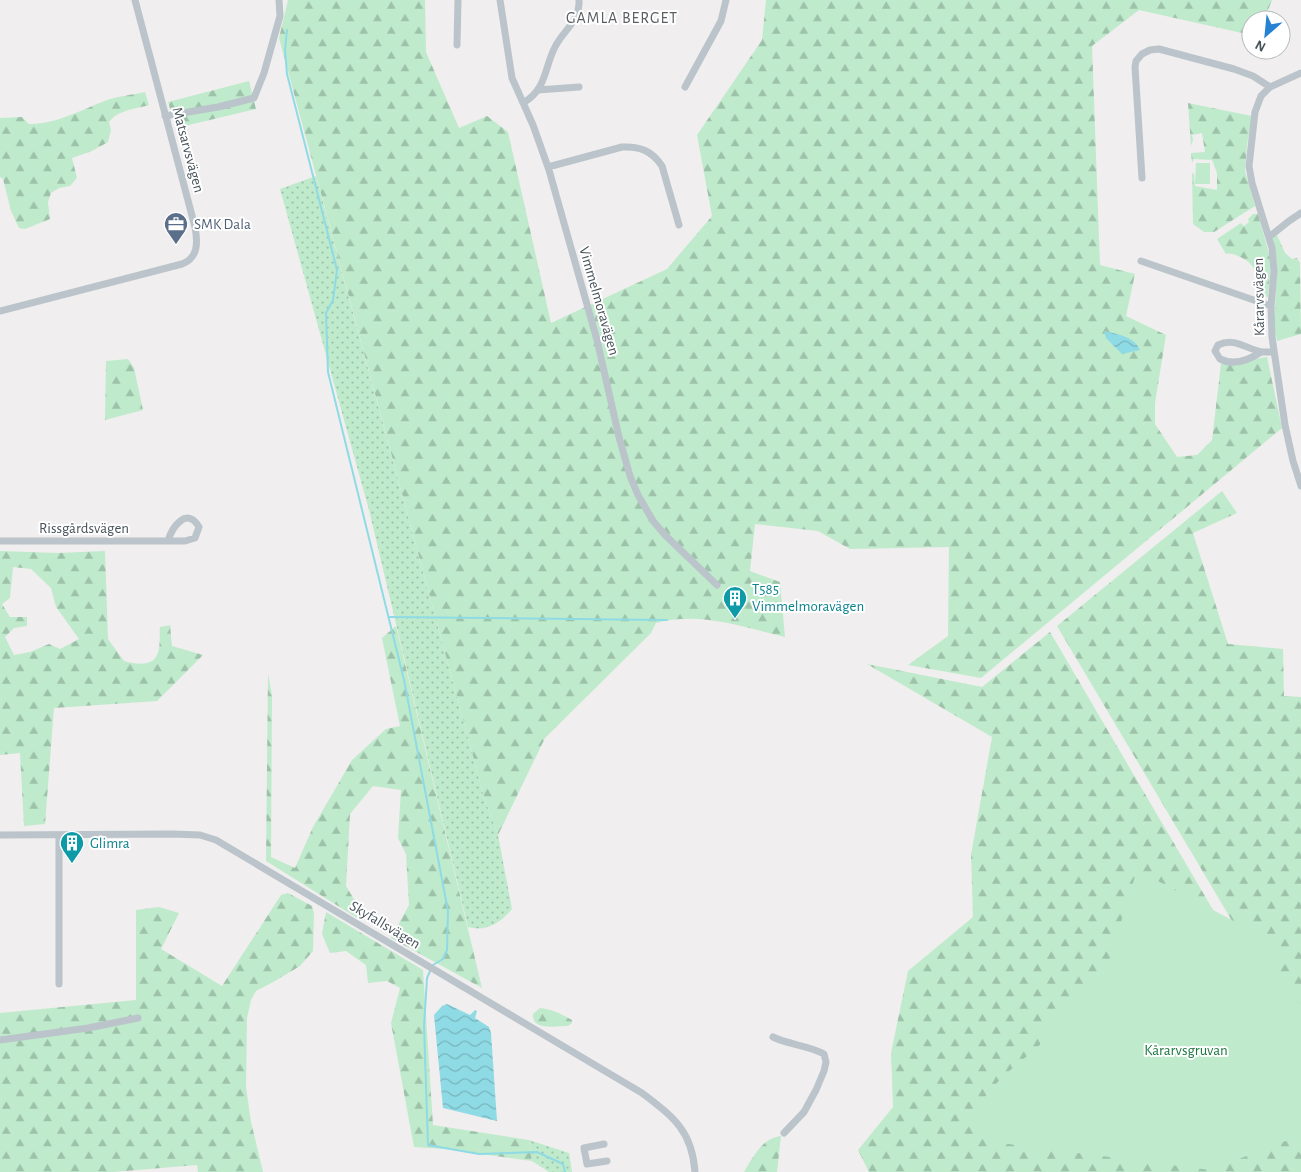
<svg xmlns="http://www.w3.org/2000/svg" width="1301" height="1172" viewBox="0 0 1301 1172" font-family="'Alegreya Sans',sans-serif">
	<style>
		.grass { fill: url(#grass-dots) }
		.forest { fill: url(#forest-firs); fill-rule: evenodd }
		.green { fill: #bfebcc }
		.water { fill: url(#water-waves) }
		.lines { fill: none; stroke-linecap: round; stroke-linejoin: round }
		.stream { stroke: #8fdbe5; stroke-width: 2 }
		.minor { stroke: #bac4ca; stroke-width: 7 }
		.labels { text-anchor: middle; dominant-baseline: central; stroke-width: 4; stroke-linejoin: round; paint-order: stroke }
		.street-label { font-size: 15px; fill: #48535a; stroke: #fff }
		.service-label { font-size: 15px; fill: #4e5e75; stroke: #fff; text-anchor: start }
		.culture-label { font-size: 15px; fill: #0d838f; stroke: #fff; text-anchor: start }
		.park-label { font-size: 15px; fill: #1e7641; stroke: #fff }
		.neighbourhood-label { font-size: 16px; letter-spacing: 1px; fill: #5b5f62; stroke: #fff }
	</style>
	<defs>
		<pattern id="grass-dots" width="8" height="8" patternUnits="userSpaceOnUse" patternTransform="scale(1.25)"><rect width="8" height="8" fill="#bfebcc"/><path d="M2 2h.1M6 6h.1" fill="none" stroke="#9dc1a9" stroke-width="1.8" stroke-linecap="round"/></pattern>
		<pattern id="forest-firs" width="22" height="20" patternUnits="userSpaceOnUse" patternTransform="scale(1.25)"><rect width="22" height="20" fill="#bfebcc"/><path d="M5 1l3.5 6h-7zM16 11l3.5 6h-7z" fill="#9dc1a9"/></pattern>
		<pattern id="water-waves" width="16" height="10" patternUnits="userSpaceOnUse" patternTransform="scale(1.25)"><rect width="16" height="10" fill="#8fdbe5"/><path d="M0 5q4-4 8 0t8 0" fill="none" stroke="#77b4bd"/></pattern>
	</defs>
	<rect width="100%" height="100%" fill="#f0eeee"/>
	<!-- grass -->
	<path class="grass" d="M316,176L484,797L498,835L512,909C501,923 485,932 468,927L369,510L280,189Z
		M529,1140L569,1153L572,1172H549L532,1161Z"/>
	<!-- forest -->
	<path class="forest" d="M288,0H425L426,52L459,128L487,116L508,132L551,323L667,269L712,216L697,135L762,40L766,0H1272L1264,20H1251V35L1139,10L1092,46L1100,265L1135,274L1126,316L1166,335L1155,403V424L1177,457L1197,455L1212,440L1221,364L1267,357L1282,428L981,678L908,665L948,636L949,547L850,549L818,531L755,524L750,571L780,582L785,637C743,627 699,611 656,623L651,633L545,738L498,835L484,797L279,38Z
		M249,81L256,109L176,128L168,102Z
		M145,92L149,105C135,109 118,110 109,122L111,130L108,142L92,151L72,158L77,178L70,186L59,188L51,193L48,202L50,219L25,229L19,228L11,211L3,179L0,177V118L22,117L29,124C55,125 83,109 107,100C119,96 132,95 145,92Z
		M1188,103L1252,116L1247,145L1245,171L1255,206L1214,232H1204L1193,224L1192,173L1194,174L1195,186L1217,190V173L1212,160L1194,159L1192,163L1191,153L1205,152L1202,133L1192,135L1193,140L1191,146Z
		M1253,214H1258L1271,261L1268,297L1261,296C1257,277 1258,264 1238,256C1233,254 1231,253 1226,254L1217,239L1241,223L1244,226L1249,222L1248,219Z
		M1277,235L1285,253L1292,259L1297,258L1300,263L1301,334L1277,341L1274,326L1277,265L1273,237Z
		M128,359L134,368L143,410L105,420L106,361Z
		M1222,491L1237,513L1193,533L1228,644L1283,649L1284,696L1301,697V1037L1057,626Z
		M0,551L58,553L105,551L108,639L124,661C134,664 152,667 157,655C161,648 159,635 160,627L170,625L172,646L203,655L157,701L54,708L45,824L24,826L20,753L0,755ZM13,567L31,569L51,588L56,607L79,639L60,649L49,644L30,652L14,655L5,637L14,628L27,626V617H10L2,604L10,598Z
		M396,626L482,988L391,938L409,905L406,854L398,838L401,790L373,786L350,814L346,886L355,901L362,921L266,861L268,674L272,695L271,857L295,868L313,827L352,760L386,729L400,726L382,638Z
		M1050,632L1301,1060V1172H869L858,1150L893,1107L891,1053L908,971L973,917L971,855L992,737L867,664L982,687Z
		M288,893L312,906L314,914L313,951L300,966L275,981L256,991L251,1000L247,1018L246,1087L251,1122L263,1172H198L197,1165L113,1172H0V1013L136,1000V910L159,907L179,913L161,949L222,986L281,895Z
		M326,912L423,970L433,1125L529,1140L532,1161L444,1149L414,1147L391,1023L400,988L387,981L368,983L366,965L346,951L330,953L322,934Z
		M540,1008C552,1009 561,1014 572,1020V1023L568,1026C557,1026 531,1031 533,1014Z
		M781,1136L777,1172H744C753,1157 762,1138 781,1136Z"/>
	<!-- green -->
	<path class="green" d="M1196,163H1210V184H1195Z
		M1137,870L1268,939L1288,989L1301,1004V1135L1210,1170L986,1141L974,1123L979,1104L1002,1077L1039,1046L1068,997L1108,964Z"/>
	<!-- water -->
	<path class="water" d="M1104,331C1117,334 1134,336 1140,350L1122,354L1106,338Z
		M447,1004L470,1015L475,1010L477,1011L475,1018L489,1027L491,1033L497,1121L443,1108L434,1015L442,1006Z"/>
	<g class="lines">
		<!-- stream -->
		<path class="stream" d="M287,30L285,50L287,74L337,270L333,300L326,313L328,372L404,680L448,911L447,950L443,959L433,965
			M390,617L667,620
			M431,969L427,978L424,1026L428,1145L479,1154L537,1152L563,1164L565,1172"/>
		<!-- minor -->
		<path class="minor" d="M500,0L512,78L533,125L549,170L597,340L619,437L630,476L638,495L653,521L665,535L717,585
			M457,45L458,0
			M1301,73L1270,87L1261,96L1255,112L1249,166L1252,183L1272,248L1274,271L1271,306L1272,337L1285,425L1293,461L1301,486
			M685,87L721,21L726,0
			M538,90L579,87
			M523,103C547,89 544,68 555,47C564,29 580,22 579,0
			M165,116L218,107L254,98L264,73L280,16L279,0
			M548,167L622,147C640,146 652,151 662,166L679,225
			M1142,178L1135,67L1136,61L1142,54L1150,50L1159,49L1234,69L1253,76L1270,87
			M1269,237L1289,221L1301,213
			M1141,261L1271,306
			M0,311L182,264C198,258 198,243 195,227L135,0
			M1261,352C1249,360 1234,366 1220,359L1215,351L1218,345C1235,337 1246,349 1262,352C1266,352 1270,352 1274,352
			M0,541H185L195,538L199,527C187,506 172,527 168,541
			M0,835L173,834L200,835L216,840L642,1093C673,1117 692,1130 695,1172
			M59,984V835
			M773,1037C789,1045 808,1045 824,1054L826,1062L824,1071L816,1090L804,1112L784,1133
			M0,1040L88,1028L138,1018
			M604,1144L584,1148L587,1164L607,1161"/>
	</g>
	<!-- icons -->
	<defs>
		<g id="office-pin" transform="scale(1.25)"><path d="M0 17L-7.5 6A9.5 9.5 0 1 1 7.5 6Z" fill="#5c6f8a" stroke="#fff"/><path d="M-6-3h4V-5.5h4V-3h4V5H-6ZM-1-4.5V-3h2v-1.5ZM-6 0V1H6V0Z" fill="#fff"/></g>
		<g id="building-pin" transform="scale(1.25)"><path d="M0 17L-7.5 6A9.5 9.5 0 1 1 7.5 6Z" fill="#0f9aa8" stroke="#fff"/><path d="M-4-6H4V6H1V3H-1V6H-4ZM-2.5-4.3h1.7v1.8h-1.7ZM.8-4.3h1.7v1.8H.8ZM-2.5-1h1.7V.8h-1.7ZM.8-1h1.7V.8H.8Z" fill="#fff"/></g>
	</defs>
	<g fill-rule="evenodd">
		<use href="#office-pin" x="176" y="224"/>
		<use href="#building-pin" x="735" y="598"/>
		<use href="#building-pin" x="72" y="843"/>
	</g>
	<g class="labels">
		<!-- street labels -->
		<g class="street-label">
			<text transform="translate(188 150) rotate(75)">Matsarvsvägen</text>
			<text transform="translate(1259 297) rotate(-91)">Kårarvsvägen</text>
			<text transform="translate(599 301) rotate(74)">Vimmelmoravägen</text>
			<text x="84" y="528">Rissgårdsvägen</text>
			<text transform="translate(385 925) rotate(31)">Skyfallsvägen</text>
		</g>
		<!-- service labels -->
		<g class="service-label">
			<text x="194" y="224">SMK Dala</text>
		</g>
		<!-- culture labels -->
		<g class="culture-label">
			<text x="752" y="589">T585<tspan x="752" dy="17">Vimmelmoravägen</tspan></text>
			<text x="90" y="843">Glimra</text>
		</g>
		<!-- park labels -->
		<g class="park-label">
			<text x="1186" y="1050">Kårarvsgruvan</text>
		</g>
		<!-- neighbourhood labels -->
		<g class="neighbourhood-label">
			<text x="622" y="18">GAMLA BERGET</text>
		</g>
	</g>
	<!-- north arrow -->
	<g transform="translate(1266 35) rotate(207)"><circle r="24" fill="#ffffff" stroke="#b6babd"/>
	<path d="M0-4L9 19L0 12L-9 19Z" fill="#2682d2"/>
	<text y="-8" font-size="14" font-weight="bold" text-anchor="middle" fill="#48535a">N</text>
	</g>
</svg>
